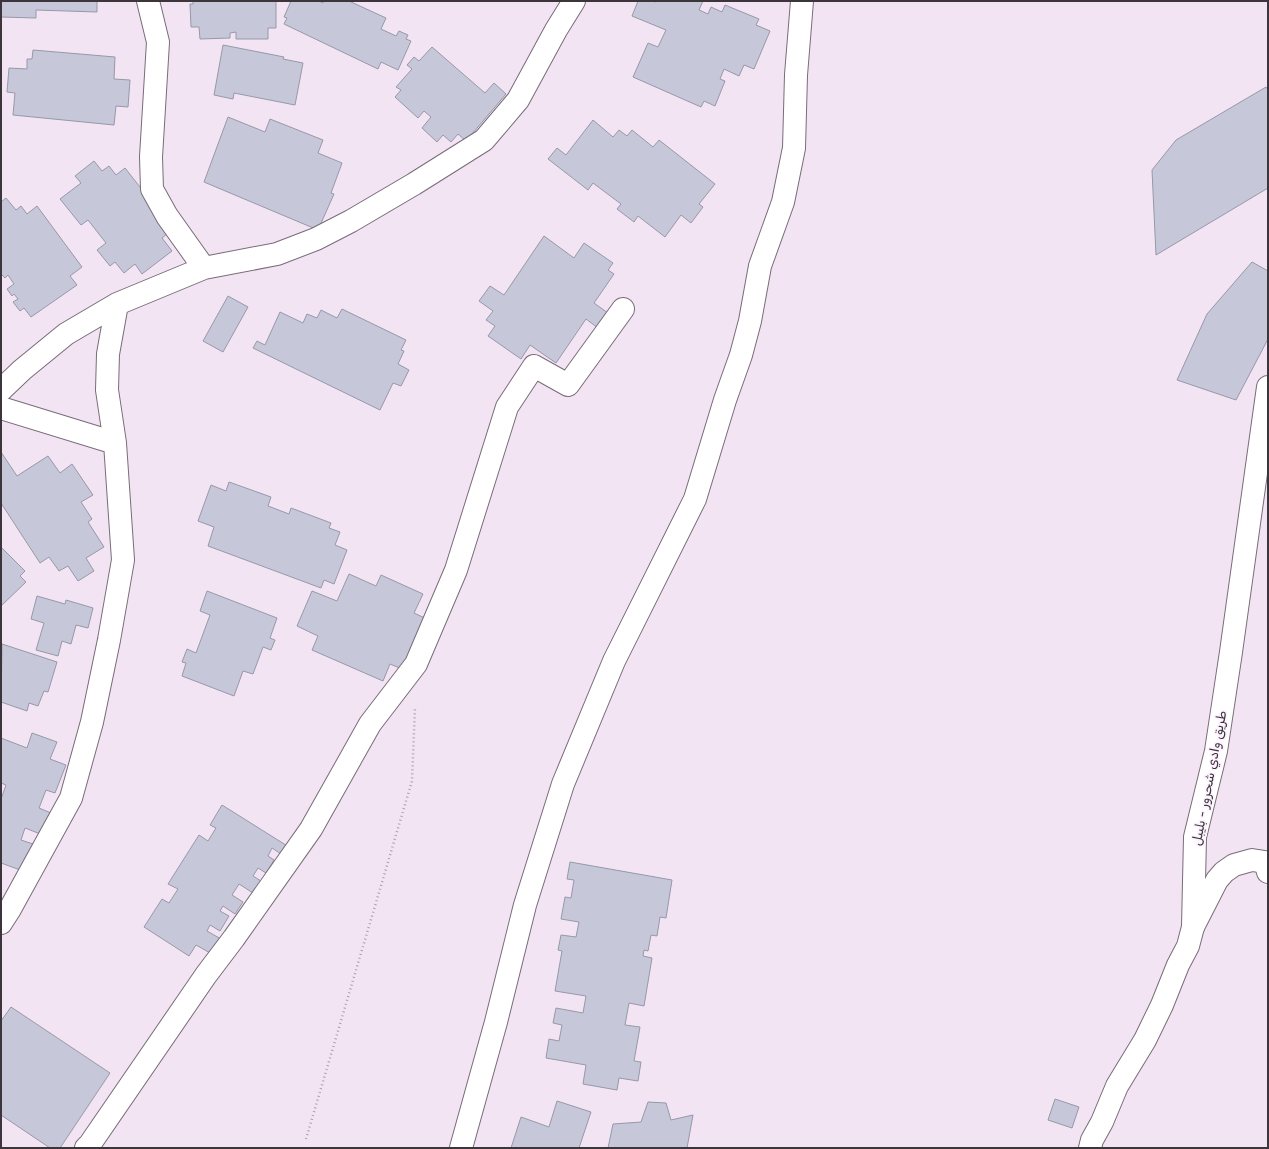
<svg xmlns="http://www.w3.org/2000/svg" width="1269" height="1149" viewBox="0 0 1269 1149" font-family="Rubik,Cairo,sans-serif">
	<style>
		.building { fill: #c6c7d9; stroke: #9798a9 }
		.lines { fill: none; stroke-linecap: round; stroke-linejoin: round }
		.minor-casing { stroke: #786c79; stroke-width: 24 }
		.tertiary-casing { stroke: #786c79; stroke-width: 24 }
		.path { stroke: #aba0ab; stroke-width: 2.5; stroke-dasharray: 1 3; stroke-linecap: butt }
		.minor { stroke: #fff; stroke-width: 22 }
		.tertiary { stroke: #fff; stroke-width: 22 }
		.labels { text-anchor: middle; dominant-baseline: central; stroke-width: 3.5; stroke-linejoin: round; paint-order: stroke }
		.street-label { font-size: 13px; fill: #3c363c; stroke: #fdf3ff }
	</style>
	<rect width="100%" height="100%" fill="#f2e4f3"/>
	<!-- building -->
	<path class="building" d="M1,1H97V12L36,10V18L1,17Z
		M193,1H280H276V28H268V39H236V32L230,33V38L200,39L199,27H191L190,4H193Z
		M291,1H319L323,3V1H349L386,18L381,29L396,36L399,31L408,35L406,39L411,41L398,70L381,62L378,69L284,24L287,18L284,17Z
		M638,1H653L656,2V1H703L699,10L708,14L711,7L722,12L725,5L759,19L756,25L770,31L754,69L744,65L739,76L724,69L720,79L725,81L715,106L704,101L701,107L633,77L648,43L658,47L666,30L632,16Z
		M223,45L284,57L283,59L303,63L295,105L234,93L233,99L214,95Z
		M432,47L485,93L494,83L506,94L466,141L458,134L451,142L443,135L437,142L422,128L431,117L424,111L418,118L395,97L401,90L396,87L412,69L407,65L414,57L419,61Z
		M33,50L115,57L114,79L130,80L128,107L116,106L114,125L13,115L15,93L7,92L9,68L27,69V59H32Z
		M1266,87L1268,90V188L1156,255L1152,170L1176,140Z
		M228,117L265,132L270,119L323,140L318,153L342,163L331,193L334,194L318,230L204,182Z
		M593,120L613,137L619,130L627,136L632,130L653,147L659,140L715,184L699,204L703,207L691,223L681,215L665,237L638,216L634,222L617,209L621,204L593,183L588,190L548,159L557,148L566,155Z
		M94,161L102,171L109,166L116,175L125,168L173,229L162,238L172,251L142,274L135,264L124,273L115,262L110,266L97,250L106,243L88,220L81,225L60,199L81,183L75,176Z
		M6,198L16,210L21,206L27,214L37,206L82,267L70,276L77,285L31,317L24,308L20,311L13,302L18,299L14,294L12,296L7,289L14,284L8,275L5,278L1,274V202Z
		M544,236L574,258L584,243L613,263L608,270L614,274L594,303L608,313L598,328L586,319L556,363L530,345L521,359L488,336L495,326L486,320L493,311L479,301L490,286L504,295Z
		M1252,262L1268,271V339L1236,400L1177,380L1207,314Z
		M228,296L248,307L223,352L203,341Z
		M342,309L406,340L401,350L404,351L398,364L409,370L401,386L393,383L380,410L253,348L257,341L265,345L280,312L303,323L307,314L317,318L321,310L337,318Z
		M1,452L17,476L48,456L60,473L72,464L93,495L81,502L92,519L88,522L104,547L86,558L94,571L78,581L68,566L59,571L49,557L40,563L1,503Z
		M229,482L271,497L268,506L289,514L291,508L331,523L329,528L340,532L335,545L347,550L334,584L324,580L321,588L208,546L214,527L198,521L211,485L226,491Z
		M1,547L25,571L20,576L26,582L1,606Z
		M349,574L376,586L381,575L423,594L414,613L429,620L407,671L390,664L383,681L312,650L318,636L297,626L312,591L337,601Z
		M207,591L277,618L270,638L275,640L271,650L263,647L253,674L243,671L234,696L182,676L186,663L182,662L187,649L196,653L210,615L200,611Z
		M37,596L65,604L66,600L93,608L88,628L76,625L71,644L62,641L58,656L36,650L44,623L31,619Z
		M2,644L57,662L48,692L44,691L38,706L29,703L27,711L1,702Z
		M32,733L57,742L50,759L66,765L55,793L46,790L39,808L51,813L43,835L25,828L21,840L33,844L23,871L1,863V799L6,785L1,783V738L27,748Z
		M222,805L289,847L284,856L272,848L268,856L274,860L266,873L258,868L253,876L261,881L253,893L239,884L232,895L243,902L235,914L223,906L220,911L229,916L220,931L210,925L207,931L221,939L212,954L196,945L189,956L144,927L162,899L169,903L178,889L168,884L199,835L208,841L216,828L210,825Z
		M570,862L672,880L666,918L660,917L657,936L651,935L648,951L644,950L643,956L652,958L644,1006L629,1003L625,1025L640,1027L634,1061L641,1062L638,1081L619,1078L617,1090L583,1084L586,1065L546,1058L549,1039L559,1041L562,1025L553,1023L556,1008L583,1013L586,996L555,991L562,951L558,950L561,935L576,937L579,922L561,919L565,897L571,898L574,880L567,879Z
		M11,1007L110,1073L60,1148H50L1,1115V1021Z
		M1055,1099L1079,1107L1072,1128L1048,1120Z
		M557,1101L591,1112L579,1148H511L521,1117L549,1127Z
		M648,1102L666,1103L671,1120L693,1115L687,1148H608L613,1124L641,1122Z"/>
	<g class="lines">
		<!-- minor casing -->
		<g class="minor-casing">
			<path id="minor" d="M148,1L158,42L151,157L152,189L167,216L204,268
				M1,390L22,370L66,334L117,304L204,268L277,254L316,239L351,221L414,184L484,140L518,100L556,30L574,1
				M1,408L115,443
				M1,923L10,909L71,798L92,722L109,640L123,560L115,443L107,390L108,354L117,304
				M1193,927L1217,880L1224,872L1234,865L1252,860L1265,862L1268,872
				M86,1148L90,1144L206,975L234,938L311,829L370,724L416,664L456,570L507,407L534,366L568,385L623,309
				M461,1148L496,1022L525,905L563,784L614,661L695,499L725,400L741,355L750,321L760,266L783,202L794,148L796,75L802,1"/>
		</g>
		<!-- tertiary casing -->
		<g class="tertiary-casing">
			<path id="tertiary" d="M1090,1148L1092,1140L1102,1122L1117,1086L1145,1040L1162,1005L1178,965L1188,946L1193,927L1195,837L1216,751L1231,652L1268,387"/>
		</g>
		<!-- path -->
		<path class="path" d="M306,1139L412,781L415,707"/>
		<!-- minor -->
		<use href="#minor" class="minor"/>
		<!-- tertiary -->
		<use href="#tertiary" class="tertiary"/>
	</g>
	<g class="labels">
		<!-- street labels -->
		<g class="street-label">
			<text transform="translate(1209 778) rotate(-79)">طريق وادي شحرور - بليبل</text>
		</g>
	</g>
	<!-- border -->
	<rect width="1269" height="1149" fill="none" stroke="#3c363c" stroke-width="4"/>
</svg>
